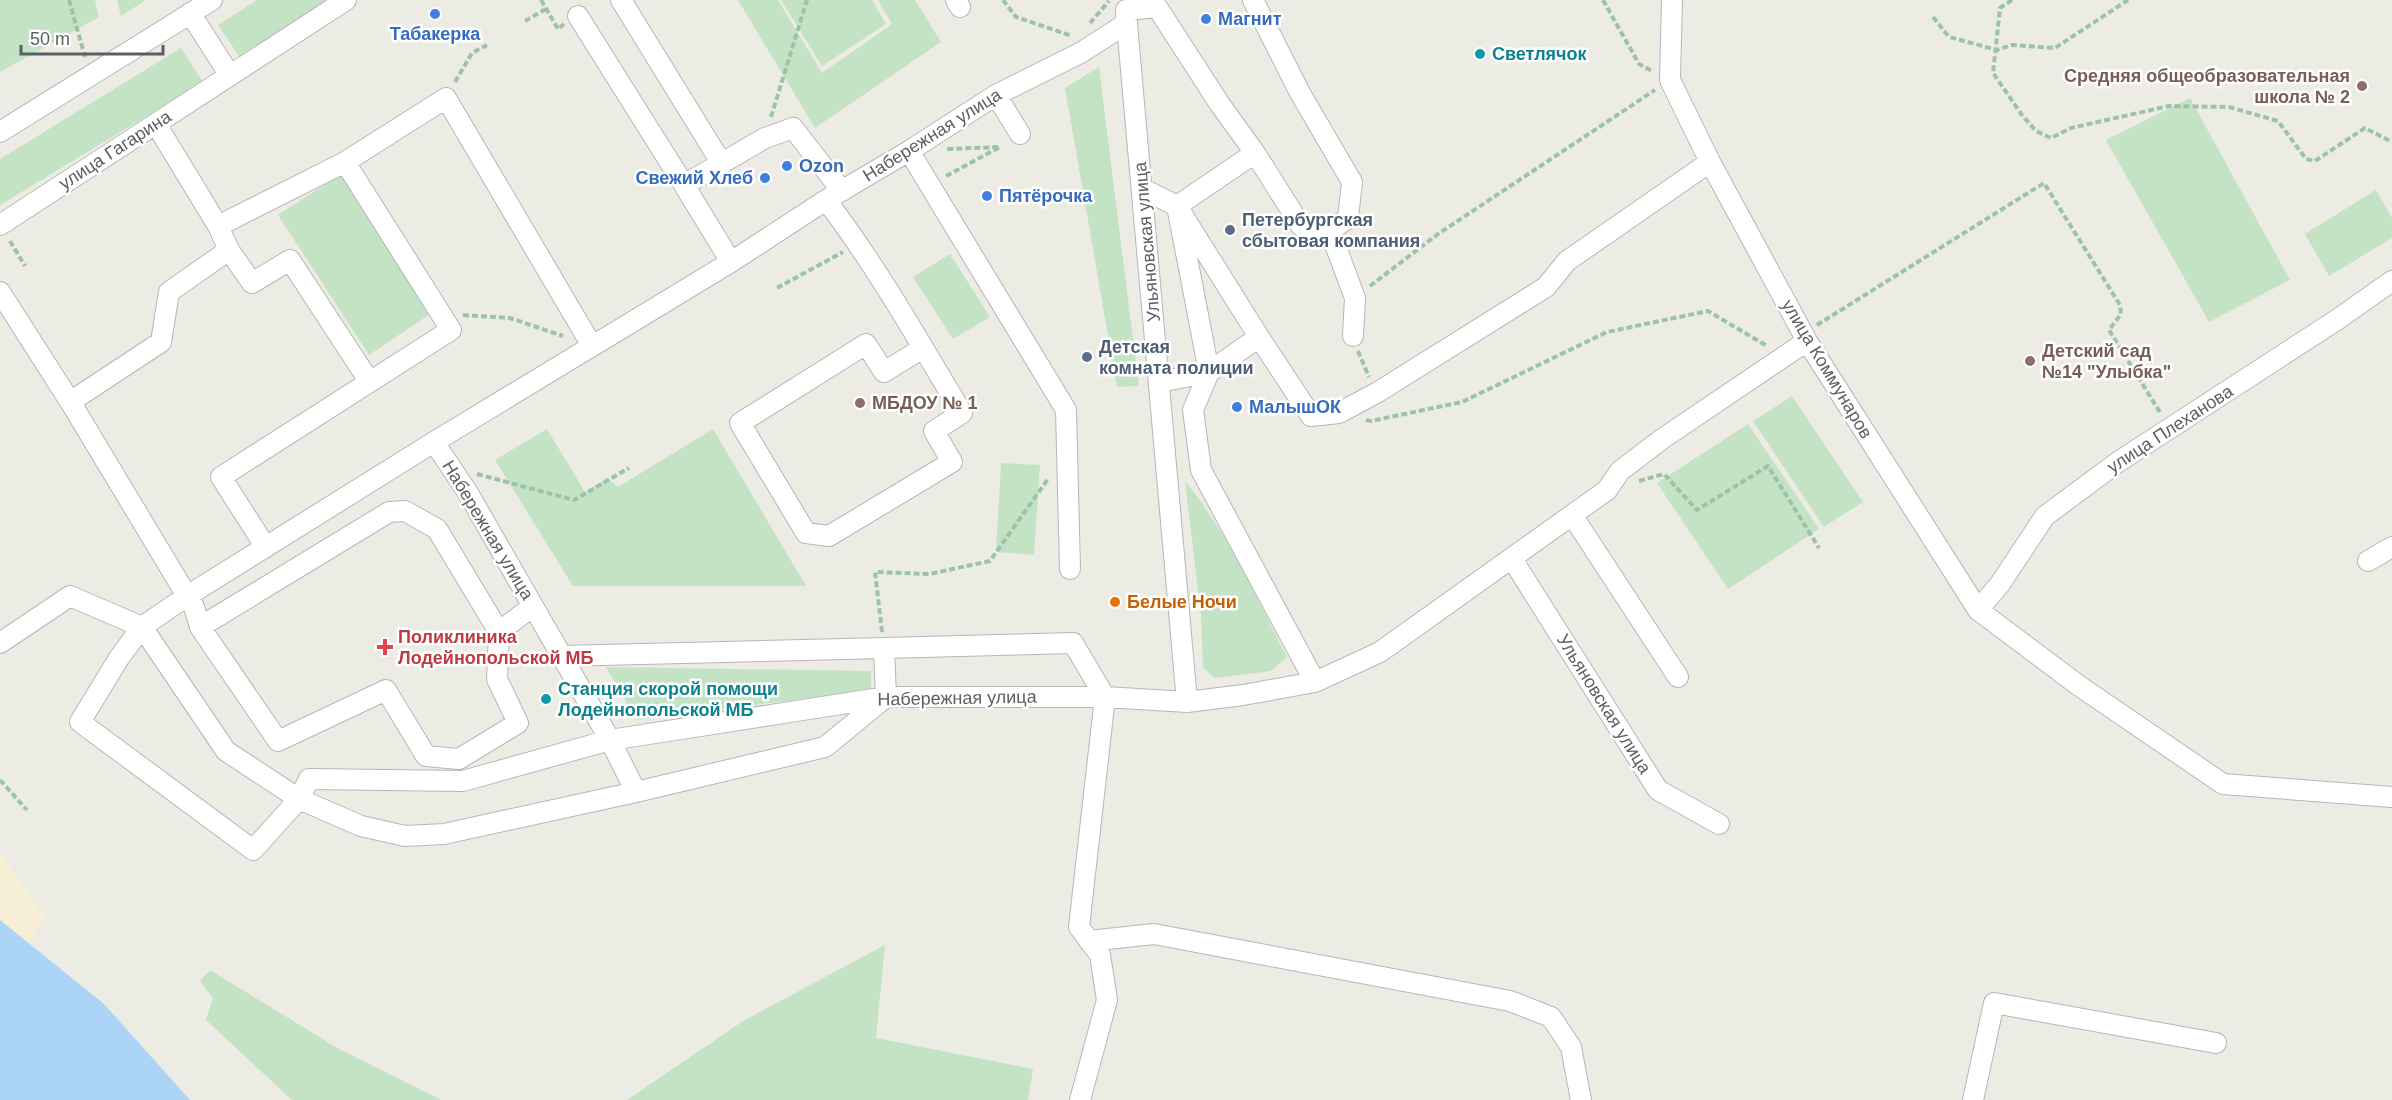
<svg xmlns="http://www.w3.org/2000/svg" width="2392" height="1100" viewBox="0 0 2392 1100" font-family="Arial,sans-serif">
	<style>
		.green { fill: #c3e3c4 }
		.sand { fill: #f7f0d6 }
		.water { fill: #abd4f7 }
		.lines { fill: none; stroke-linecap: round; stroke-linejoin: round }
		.minor-casing { stroke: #b5b6ba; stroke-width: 22 }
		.path { stroke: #9cc3a9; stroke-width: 4; stroke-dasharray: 6 3; stroke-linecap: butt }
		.minor { stroke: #fff; stroke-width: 20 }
		.shop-dot { fill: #3f7fe0; stroke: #fff; stroke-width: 2 }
		.culture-dot { fill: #0f9aa8; stroke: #fff; stroke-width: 2 }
		.education-dot { fill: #8d6e63; stroke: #fff; stroke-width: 2 }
		.service-dot { fill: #5c6f8a; stroke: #fff; stroke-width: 2 }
		.food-dot { fill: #e8710a; stroke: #fff; stroke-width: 2 }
		.health-dot { fill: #e0444e; stroke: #fff; stroke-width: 2 }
		.labels { text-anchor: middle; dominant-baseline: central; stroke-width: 5; stroke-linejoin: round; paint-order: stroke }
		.shop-label { font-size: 18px; font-weight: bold; fill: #366cbe; stroke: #fff; text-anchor: start }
		.culture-label { font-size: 18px; font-weight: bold; fill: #0d838f; stroke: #fff; text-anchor: start }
		.education-label { font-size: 18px; font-weight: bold; fill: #785e54; stroke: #fff; text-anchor: start }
		.street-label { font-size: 18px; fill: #5c5f63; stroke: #fff }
		.service-label { font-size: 18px; font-weight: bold; fill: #4e5e75; stroke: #fff; text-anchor: start }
		.food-label { font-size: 18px; font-weight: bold; fill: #c56008; stroke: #fff; text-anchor: start }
		.health-label { font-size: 18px; font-weight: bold; fill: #be3a42; stroke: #fff; text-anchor: start }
	</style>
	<rect width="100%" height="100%" fill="#edece4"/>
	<!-- green -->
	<path class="green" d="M0,0H95L99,17L0,72Z
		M117,0H146L121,16Z
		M257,0H332L241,59L218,25Z
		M738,0H778L822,73L892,24L878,0H915L941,42L815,128Z
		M781,0H872L886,24L822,66Z
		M181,48L203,82L0,205V159Z
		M1099,67L1139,386L1117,387L1065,88Z
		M2190,98L2290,280L2209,322L2106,140Z
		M347,170L436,310L369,355L278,215Z
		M2376,190L2392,218V238L2329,276L2305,234Z
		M950,254L990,317L953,339L913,277Z
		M1792,396L1863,502L1824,527L1753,421Z
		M1748,424L1819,529L1728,589L1657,483Z
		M547,429L585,492L607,478L618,487L713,429L806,586H573L495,460Z
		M1001,463L1040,465L1034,555L996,552Z
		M1185,481C1228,533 1256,597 1287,657L1271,671L1215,678L1203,668L1201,616Z
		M606,667L871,671V690L637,720Z
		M885,945L876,1038L1033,1069L1028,1100H627L743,1021Z
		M210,970L339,1049L441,1100H292L206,1020L213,998L200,981Z"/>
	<!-- sand -->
	<path class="sand" d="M0,852L45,917L28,943L0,920Z"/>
	<!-- water -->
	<path class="water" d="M0,920L104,1004L190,1100H0Z"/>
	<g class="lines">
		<!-- minor casing -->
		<g class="minor-casing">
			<path id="minor" d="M621,0L722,164
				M956,0L960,7
				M1253,0L1300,93L1352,182L1348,218L1330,231
				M1672,0L1670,80L1710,162L1807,341L1978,610L2078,685L2223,784L2392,797
				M1126,10L1157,7L1219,103L1255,153L1177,206L1259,337L1209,372L1193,410L1201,470L1315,682
				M190,13L229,74
				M1126,13L1187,702
				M578,16L684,185
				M996,95L1020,134
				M156,124L218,226L229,250L252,283L290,260L369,381
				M0,132L212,0
				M909,151L1066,410L1070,569
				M1255,153L1301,226L1330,231L1355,298L1353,336
				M1143,189L1177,206L1209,372L1160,382
				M826,200C877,267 919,341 962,413L934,431L952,462L829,536L806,533L740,423L866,344L884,372L923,348
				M0,225L346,0
				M218,226L345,162L446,98L592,346
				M731,262L684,185L765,138L793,128L842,191
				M0,292L74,408L187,596L434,442L731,262L826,200L909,151L996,95L1082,52L1127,23
				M1259,337L1311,416L1339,413L1378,392L1546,287L1567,261L1710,162
				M70,402L161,342L169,292L229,250
				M434,442L468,493L610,740L886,697H1105L1187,702L1243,695L1315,682L1380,652L1607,490L1620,471L1662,439L1807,341
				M1572,515L1678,677
				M265,546L221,477L451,330L345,162
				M1512,559L1658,790L1719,824
				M2368,561L2392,547
				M1978,610L2000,584L2045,516L2118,462L2338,319L2392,281
				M499,632L497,679L518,723L459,759L426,756L386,690L278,741L200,627L389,512L405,511L437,529L499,632L533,606
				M0,643L70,596L142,627L119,658L80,722L253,850L299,799L309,779L463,781L610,740L636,792L444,834L405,836L361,826L299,799L226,751L142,627L187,596L194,607L200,627
				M884,648L1073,643L1105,697L1079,927L1100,955L1107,1000L1080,1100
				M560,656L884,648L886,697L825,747L636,792
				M1089,941L1154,934L1510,1001L1551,1017L1571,1047L1581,1100
				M1973,1100L1994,1003L2216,1043"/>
		</g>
		<!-- path -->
		<path class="path" d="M69,0L85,57
			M541,0L558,29L564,24
			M1003,0L1016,17L1072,36
			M1603,0L1639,64L1652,71
			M2012,0L2000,8L1993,73L2022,115L2036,131L2051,138L2071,128L2169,106L2229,107L2278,121L2306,159L2315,161L2365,128L2392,142
			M1933,17L1949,37L1997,50L2012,45L2055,48L2128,0
			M525,21L546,9
			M1090,23L1109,1
			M455,82L472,53L487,45
			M771,117L807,0
			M946,176L1000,147L947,149
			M10,241L25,266
			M1370,286L1438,234L1655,90
			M777,288L843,252
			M463,315L510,318L563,336
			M1817,325L2044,183L2120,305L2121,314L2109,330L2161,414
			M1358,351L1369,377
			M1366,420L1371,421L1462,402L1607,332L1708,311L1767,346
			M477,474L574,500L629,468
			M1639,481L1664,474L1697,510L1768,466L1819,548
			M882,632L875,572L929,574L990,561L1048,479
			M0,780L27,810"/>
		<!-- minor -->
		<use href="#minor" class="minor"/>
	</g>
	<!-- markers -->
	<g class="shop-dot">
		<circle cx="435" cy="14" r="6"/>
		<circle cx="1206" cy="19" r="6"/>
		<circle cx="787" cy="166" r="6"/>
		<circle cx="765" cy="178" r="6"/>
		<circle cx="987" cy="196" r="6"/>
		<circle cx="1237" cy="407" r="6"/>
	</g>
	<g class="culture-dot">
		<circle cx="1480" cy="54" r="6"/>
		<circle cx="546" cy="699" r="6"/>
	</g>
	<g class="education-dot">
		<circle cx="2362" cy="86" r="6"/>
		<circle cx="2030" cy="361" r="6"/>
		<circle cx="860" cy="403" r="6"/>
	</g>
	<g class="service-dot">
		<circle cx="1230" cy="230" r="6"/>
		<circle cx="1087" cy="357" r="6"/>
	</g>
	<circle class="food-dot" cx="1115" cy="602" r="6"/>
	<path class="health-dot" d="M382 638h6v6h6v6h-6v6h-6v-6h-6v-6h6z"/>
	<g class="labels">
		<!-- shop labels -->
		<g class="shop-label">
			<text x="1218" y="19">Магнит</text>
			<text x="435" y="34" text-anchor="middle">Табакерка</text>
			<text x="799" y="166">Ozon</text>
			<text x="753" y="178" text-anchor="end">Свежий Хлеб</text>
			<text x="999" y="196">Пятёрочка</text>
			<text x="1249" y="407">МалышОК</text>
		</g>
		<!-- culture labels -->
		<g class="culture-label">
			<text x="1492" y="54">Светлячок</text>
			<text x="558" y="689">Станция скорой помощи<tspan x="558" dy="21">Лодейнопольской МБ</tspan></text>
		</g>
		<!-- education labels -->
		<g class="education-label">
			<text x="2350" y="76" text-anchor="end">Средняя общеобразовательная<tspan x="2350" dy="21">школа № 2</tspan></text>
			<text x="2042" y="351">Детский сад<tspan x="2042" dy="21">№14 "Улыбка"</tspan></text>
			<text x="872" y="403">МБДОУ № 1</text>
		</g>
		<!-- street labels -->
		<g class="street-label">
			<text transform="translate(932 135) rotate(-32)">Набережная улица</text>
			<text transform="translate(115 150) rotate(-33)">улица Гагарина</text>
			<text transform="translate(1147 242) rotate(-95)">Ульяновская улица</text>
			<text transform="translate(1827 369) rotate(59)">улица Коммунаров</text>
			<text transform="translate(2170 429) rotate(-33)">улица Плеханова</text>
			<text transform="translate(488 530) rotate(59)">Набережная улица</text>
			<text transform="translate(957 698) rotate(-1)">Набережная улица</text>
			<text transform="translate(1604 704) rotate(58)">Ульяновская улица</text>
		</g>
		<!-- service labels -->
		<g class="service-label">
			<text x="1242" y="220">Петербургская<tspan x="1242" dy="21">сбытовая компания</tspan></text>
			<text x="1099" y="347">Детская<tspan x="1099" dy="21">комната полиции</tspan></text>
		</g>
		<!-- food labels -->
		<g class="food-label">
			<text x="1127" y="602">Белые Ночи</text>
		</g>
		<!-- health labels -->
		<g class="health-label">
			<text x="398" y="637">Поликлиника<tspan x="398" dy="21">Лодейнопольской МБ</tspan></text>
		</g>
	</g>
	<!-- scale -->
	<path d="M21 45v9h142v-9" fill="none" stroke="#5c5f63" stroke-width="3"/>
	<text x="30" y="45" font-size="18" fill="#5c5f63" stroke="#ffffff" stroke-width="4.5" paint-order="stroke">50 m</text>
</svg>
